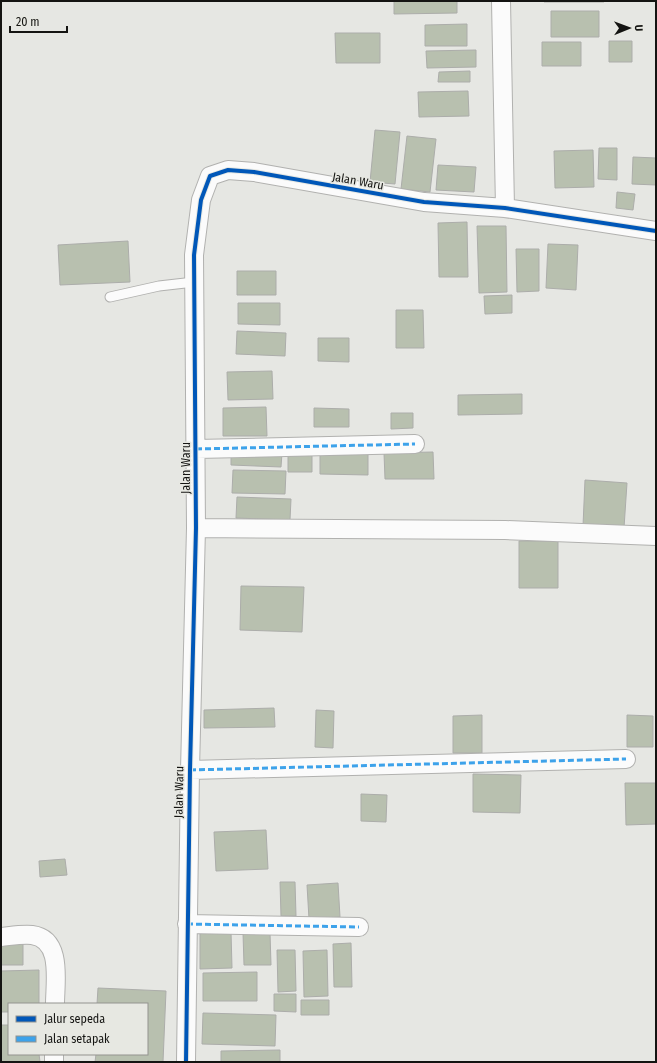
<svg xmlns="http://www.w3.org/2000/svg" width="657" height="1063" viewBox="0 0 657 1063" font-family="'Fira Sans Condensed',sans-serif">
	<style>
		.building { fill: #b8c0af; stroke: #acadaa }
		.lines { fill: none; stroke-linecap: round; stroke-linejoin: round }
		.service-casing { stroke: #b1b1af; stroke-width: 11 }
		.minor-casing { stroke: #b1b1af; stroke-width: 20 }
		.service { stroke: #fbfbfb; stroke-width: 9 }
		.minor { stroke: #fbfbfb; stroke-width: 18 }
		.quiet { stroke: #3da2ea; stroke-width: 3; stroke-dasharray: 6 3; stroke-linecap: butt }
		.cycleway-casing { stroke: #e7e8e2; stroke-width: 6 }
		.cycleway { stroke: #0057b8; stroke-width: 4 }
		.labels { text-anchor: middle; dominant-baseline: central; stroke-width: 3; stroke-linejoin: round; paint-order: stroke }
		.street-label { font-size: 12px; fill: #141412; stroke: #e7e8e2 }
	</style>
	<rect width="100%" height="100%" fill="#e6e7e3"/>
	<!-- building -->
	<path class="building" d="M394,1H457V13L394,14Z
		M544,1H604V2H544Z
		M551,11H599V37H551Z
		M467,24V46H425V25Z
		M335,33H380V63H336Z
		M609,41H632V62H609Z
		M542,42H581V66H542Z
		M476,50V67L427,68L426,51Z
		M470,71V82H438L439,72Z
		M468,91L469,116L419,117L418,92Z
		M375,130L400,132L395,184L370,182Z
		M407,136L436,139L430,192L401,189Z
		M599,148H617V180L598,179Z
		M593,150L594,187L555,188L554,151Z
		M633,157L656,158V185L632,184Z
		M438,165L476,167L474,192L436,190Z
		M617,192L635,194L633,210L616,208Z
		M467,222L468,277H439L438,223Z
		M477,226H506L507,292L479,293Z
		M128,241L130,282L60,285L58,245Z
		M548,244L578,245L576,290L546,288Z
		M516,249H539V291L517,292Z
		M237,271H276V295H237Z
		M512,295V313L485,314L484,296Z
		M238,303H280V325L238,324Z
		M396,310H423L424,348H396Z
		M237,331L286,333L285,356L236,354Z
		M318,338H349V362L318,361Z
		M272,371L273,399L228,400L227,372Z
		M522,394V414L458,415V395Z
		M266,407L267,436H223V408Z
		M314,408L349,409V427H314Z
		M391,413H413V428L391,429Z
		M320,449L368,450V475L320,474Z
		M231,451L282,453L281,467L231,465Z
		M288,451H312V472H288Z
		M433,452L434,479H385L384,453Z
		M233,470L286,471L285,494L232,493Z
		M585,480L627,483L624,528L583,526Z
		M237,497L291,499L290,520L236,518Z
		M519,541H558V588H519Z
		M241,586L304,587L302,632L240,630Z
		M274,708L275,727L204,728V710Z
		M316,710L334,711L333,748L315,747Z
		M482,715V753H453V716Z
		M627,715L653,716V747H627Z
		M473,774L521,775L520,813L473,812Z
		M625,783H656V824L626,825Z
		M361,794L387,795L386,822L361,821Z
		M266,830L268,869L216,871L214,832Z
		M65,859L67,875L40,877L39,861Z
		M280,882H295L296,916H281Z
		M338,883L340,917L309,919L307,885Z
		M200,932H231L232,968L200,969Z
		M243,933H270L271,965H244Z
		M23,941V965H1V942Z
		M351,943L352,987H334L333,944Z
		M277,950H295L296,991L278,992Z
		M327,950L328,996L304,997L303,951Z
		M39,970V1004H9V1012H1V971Z
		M257,972V1001H203V973Z
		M98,988L166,991L163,1062H95L96,1054H147V1004H97Z
		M274,994H296V1012L274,1011Z
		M301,1000H329V1015H301Z
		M203,1013L276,1015L275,1046L202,1044Z
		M1,1025H9V1054H39L40,1062H1Z
		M280,1050V1062H221V1051Z"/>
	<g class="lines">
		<!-- service casing -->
		<g class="service-casing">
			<path id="service" d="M110,297L159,286L194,282"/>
		</g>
		<!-- minor casing -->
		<g class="minor-casing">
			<path id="minor" d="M501,1L505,208
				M196,449L415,444
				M196,528L505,530L656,536
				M190,770L626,759
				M187,924L359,927
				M1,937C11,936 22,934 32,935C63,939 55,982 55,1004
				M54,1062V1054
				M186,1062L190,770L196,528L194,255L201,200L210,176L228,170L254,172L424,202L505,208L656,231"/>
		</g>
		<!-- service -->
		<use href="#service" class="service"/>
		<!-- minor -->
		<use href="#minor" class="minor"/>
		<!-- quiet -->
		<path class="quiet" d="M196,449L415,444
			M190,770L626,759
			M187,924L359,927"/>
		<!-- cycleway casing -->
		<g class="cycleway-casing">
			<path id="cycleway" d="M186,1062L190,770L196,528L194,255L201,200L210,176L228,170L254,172L424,202L505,208L656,231"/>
		</g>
		<!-- cycleway -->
		<use href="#cycleway" class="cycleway"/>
	</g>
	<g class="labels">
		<!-- street labels -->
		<g class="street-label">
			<text transform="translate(358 181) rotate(10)">Jalan Waru</text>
			<text transform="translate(186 468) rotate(-90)">Jalan Waru</text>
			<text transform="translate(179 792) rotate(-89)">Jalan Waru</text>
		</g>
	</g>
	<!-- border -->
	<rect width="657" height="1063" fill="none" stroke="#141412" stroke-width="4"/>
	<!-- legend -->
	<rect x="8" y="1003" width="140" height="52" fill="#e7e8e2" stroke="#93938f"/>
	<rect x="16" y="1016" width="20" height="6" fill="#0057b8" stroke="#93938f"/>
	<text x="44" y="1023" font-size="12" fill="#141412">Jalur sepeda</text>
	<rect x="16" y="1036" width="20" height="6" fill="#3da2ea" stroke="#93938f"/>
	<text x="44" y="1043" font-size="12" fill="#141412">Jalan setapak</text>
	<!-- north arrow -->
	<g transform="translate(629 28) rotate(89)" stroke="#e7e8e2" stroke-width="3" paint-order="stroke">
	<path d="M0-3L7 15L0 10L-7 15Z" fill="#141412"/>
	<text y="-6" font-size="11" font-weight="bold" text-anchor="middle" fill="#141412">U</text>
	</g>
	<!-- scale -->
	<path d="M10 26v6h57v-6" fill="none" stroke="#141412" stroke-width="2"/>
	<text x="16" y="26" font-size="12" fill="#141412" stroke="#e7e8e2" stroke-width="3" paint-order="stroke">20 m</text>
</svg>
